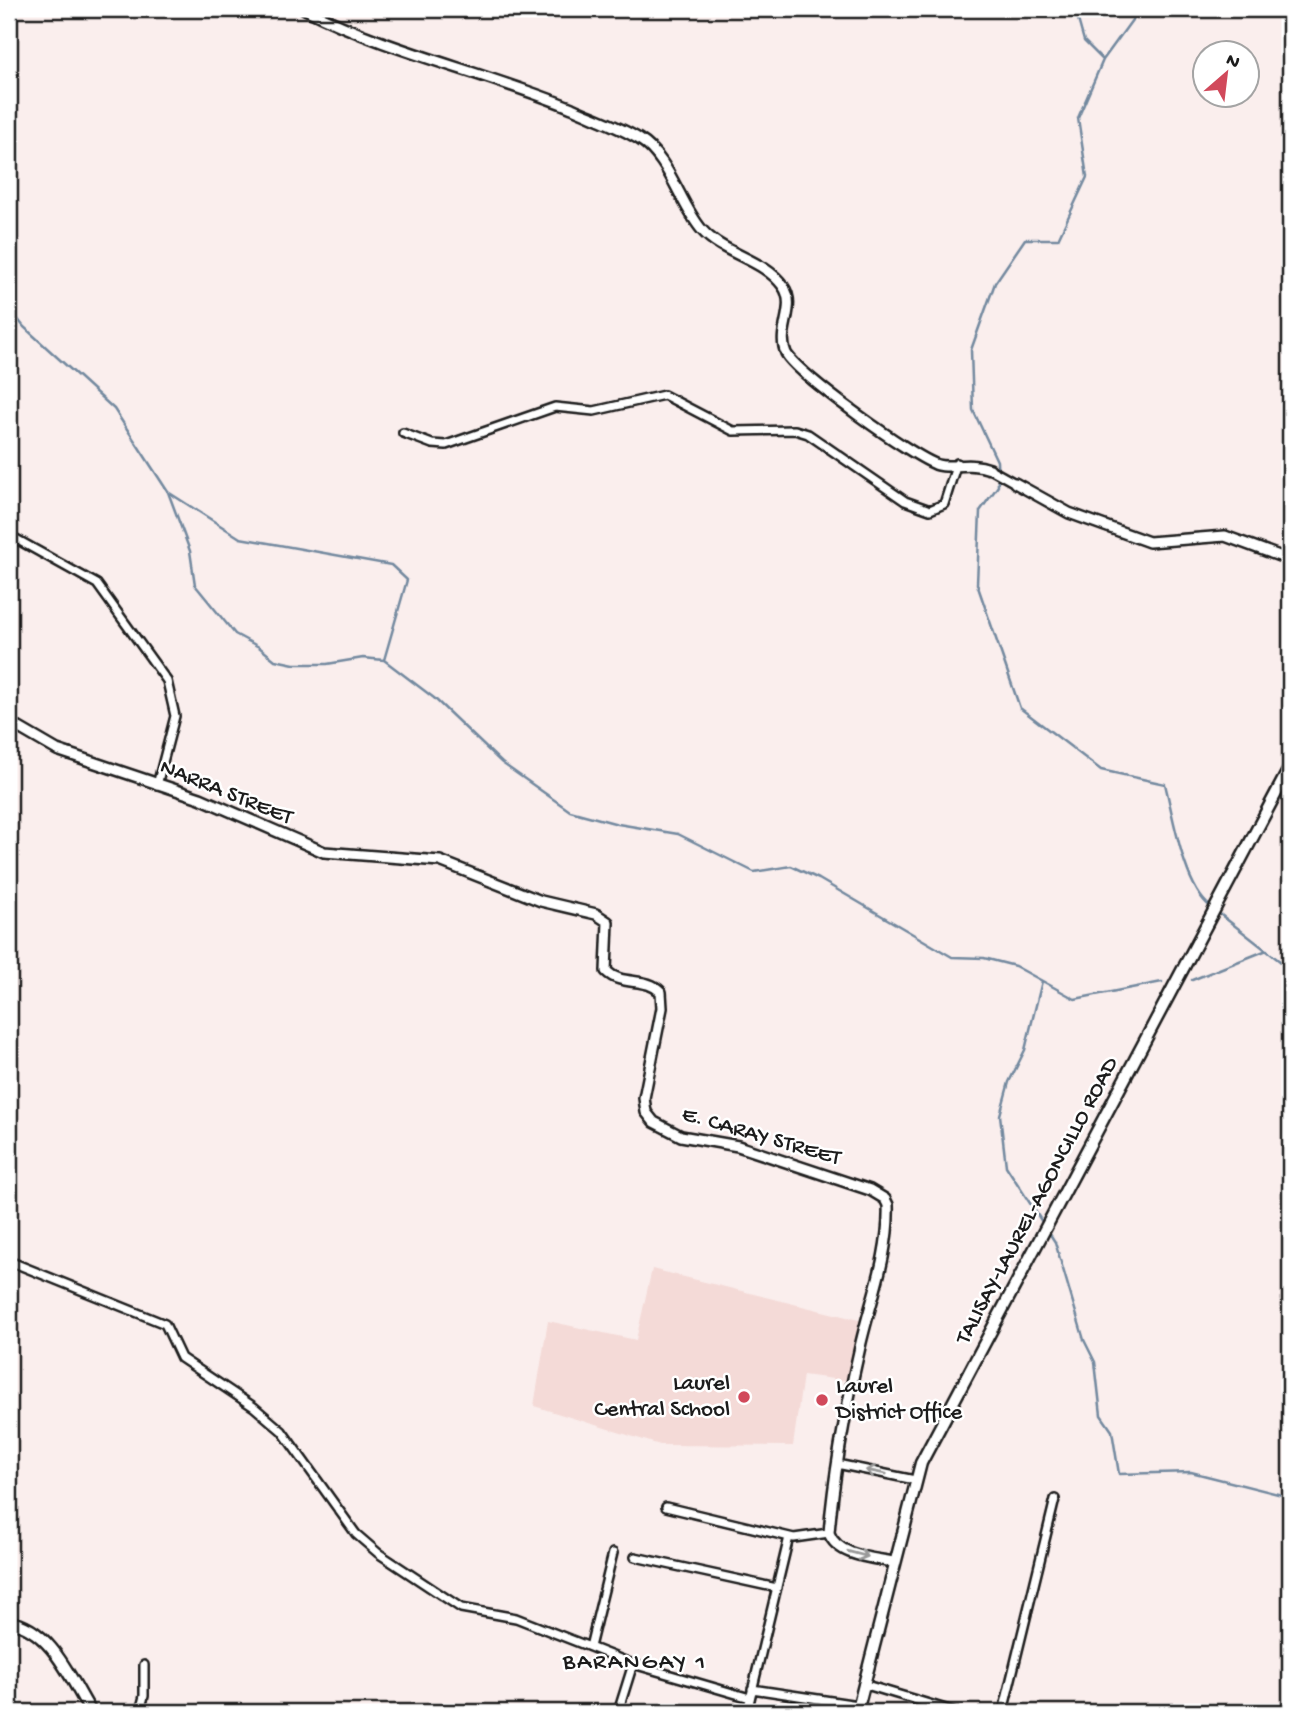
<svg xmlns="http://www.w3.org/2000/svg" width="1299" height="1721" viewBox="0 0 1299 1721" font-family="'Gochi Hand',sans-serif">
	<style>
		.built { fill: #f4dad7 }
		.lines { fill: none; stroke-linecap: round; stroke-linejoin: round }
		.stream { stroke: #73899f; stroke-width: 2.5 }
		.minor-casing { stroke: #1c1c1c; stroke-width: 12 }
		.tertiary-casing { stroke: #1c1c1c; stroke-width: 14 }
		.secondary-casing { stroke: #1c1c1c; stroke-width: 15 }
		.minor { stroke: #fff; stroke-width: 7 }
		.tertiary { stroke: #fff; stroke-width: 9 }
		.secondary { stroke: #fff; stroke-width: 10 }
		.oneway { stroke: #999 }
		.poi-dot { fill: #d1495b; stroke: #fff; stroke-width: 2.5 }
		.labels { text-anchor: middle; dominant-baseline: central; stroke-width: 5; stroke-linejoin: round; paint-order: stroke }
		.street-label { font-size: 23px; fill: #1c1c1c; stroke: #fff }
		.poi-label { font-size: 23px; fill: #1c1c1c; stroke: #fff; text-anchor: end }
		.neighbourhood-label { font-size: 24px; letter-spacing: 2px; fill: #1c1c1c; stroke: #fff }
	</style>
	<rect width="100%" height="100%" fill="#faeeed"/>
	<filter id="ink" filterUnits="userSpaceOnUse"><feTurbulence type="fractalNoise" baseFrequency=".0143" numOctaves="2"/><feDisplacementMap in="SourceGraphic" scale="14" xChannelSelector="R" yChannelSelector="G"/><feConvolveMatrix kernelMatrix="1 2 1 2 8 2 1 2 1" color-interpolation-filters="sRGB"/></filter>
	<g filter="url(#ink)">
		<!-- built -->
		<path class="built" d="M652,1269L863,1321L849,1381L803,1375L793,1446L660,1445L534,1406L548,1321L636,1340Z"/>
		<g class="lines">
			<!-- stream -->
			<path class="stream" d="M1075,9L1084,41L1102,59
				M1140,9L1103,60L1078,118L1087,177L1058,239H1025L995,283L971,350L973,410L997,461L998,486L980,511L977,584L1020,708L1101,770L1165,784C1173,815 1184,888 1211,907
				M9,308L24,327L114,409L168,492L240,538L391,565L407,580L384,660L434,698L502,763L570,811L618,824L678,834L754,872L791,866L819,879L952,957L984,958L1015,966L1075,999L1162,982
				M168,492L190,551L195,585L235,634L259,647L275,660L294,664H327L363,658L384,660
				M1216,911L1290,969
				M1192,980L1267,950
				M1042,981L1025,1050L1009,1082L1000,1115L1006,1166L1044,1225
				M1048,1231L1055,1242L1084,1340L1095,1362L1101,1415L1112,1431L1119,1474L1191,1472L1290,1497"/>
			<!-- minor casing -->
			<g class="minor-casing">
				<path id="minor" d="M403,433L432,444L446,445L555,407L594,411L664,395L733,431L795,430L808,434L905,501L930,510L944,504L957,463
					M990,469L1015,483
					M9,535L97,584L167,681L175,716L157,785
					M9,1261L165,1324L181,1358L254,1407L282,1431L356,1534L378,1553L461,1608L516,1618L633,1664L750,1698
					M837,1464L915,1480
					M666,1507L794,1538L829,1533
					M635,1557L777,1588
					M590,1647L613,1553
					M863,1684L956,1712
					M752,1689L858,1705
					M140,1712L144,1696V1665
					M618,1712L633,1664
					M747,1712L789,1537
					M1003,1712L1055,1499"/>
			</g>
			<!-- tertiary casing -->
			<g class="tertiary-casing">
				<path id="tertiary" d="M305,9C389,52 484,72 572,108C594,118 618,126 639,139C670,158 679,203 702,230C724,255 764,259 783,286C798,307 776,331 786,353C797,374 914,458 938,465C952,469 969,461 990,469
					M1015,483L1069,513L1149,542L1225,536L1290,560
					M9,722L57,750L200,798L324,852L440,861L541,901L596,914L608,922L606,971C622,987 646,976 661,992L662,1008L644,1098L646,1112L654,1122L681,1136L738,1146L870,1190L885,1199L888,1205C890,1253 870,1302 860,1347C846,1408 834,1471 829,1533C837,1556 873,1558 893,1562"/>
			</g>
			<!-- secondary casing -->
			<g class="secondary-casing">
				<path id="secondary" d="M9,1622C51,1628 71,1680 91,1712
					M857,1712L921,1463L1290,767"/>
			</g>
			<!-- minor -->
			<use href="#minor" class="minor"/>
			<!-- tertiary -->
			<use href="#tertiary" class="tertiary"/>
			<!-- secondary -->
			<use href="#secondary" class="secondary"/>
		</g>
		<!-- one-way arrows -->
		<defs><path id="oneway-shaft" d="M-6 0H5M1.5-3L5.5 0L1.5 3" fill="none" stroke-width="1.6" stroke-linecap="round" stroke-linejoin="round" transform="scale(1.75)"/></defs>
		<g class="oneway">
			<use href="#oneway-shaft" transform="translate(876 1472) rotate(-169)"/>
			<use href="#oneway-shaft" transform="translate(858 1554) rotate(15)"/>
		</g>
	</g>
	<!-- markers -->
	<g class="poi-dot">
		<circle cx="744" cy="1397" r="7"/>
		<circle cx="822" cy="1400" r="7"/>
	</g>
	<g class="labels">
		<!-- street labels -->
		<g class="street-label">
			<text transform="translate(226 793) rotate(22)">NARRA STREET</text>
			<text transform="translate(761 1137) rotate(16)">E. CARAY STREET</text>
			<text transform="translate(1038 1201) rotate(-62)">TALISAY-LAUREL-AGONCILLO ROAD</text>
		</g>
		<!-- poi labels -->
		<g class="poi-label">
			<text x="730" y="1384">Laurel<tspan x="730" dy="26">Central School</tspan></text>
			<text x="836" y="1387" text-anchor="start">Laurel<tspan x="836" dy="26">District Office</tspan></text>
		</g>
		<!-- neighbourhood labels -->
		<g class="neighbourhood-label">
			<text x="635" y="1663">BARANGAY 1</text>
		</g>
	</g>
	<!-- margin -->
	<rect width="1299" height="1721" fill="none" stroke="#fff" stroke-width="35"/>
	<rect x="18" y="18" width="1264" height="1686" fill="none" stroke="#1c1c1c" stroke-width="2.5" filter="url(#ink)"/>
	<!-- north arrow -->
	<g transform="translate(1226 74) rotate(28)"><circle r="33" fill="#ffffff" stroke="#a4a4a4" stroke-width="2"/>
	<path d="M0-5L12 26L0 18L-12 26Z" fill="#d1495b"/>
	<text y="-10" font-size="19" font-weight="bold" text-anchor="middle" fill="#1c1c1c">N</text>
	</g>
</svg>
